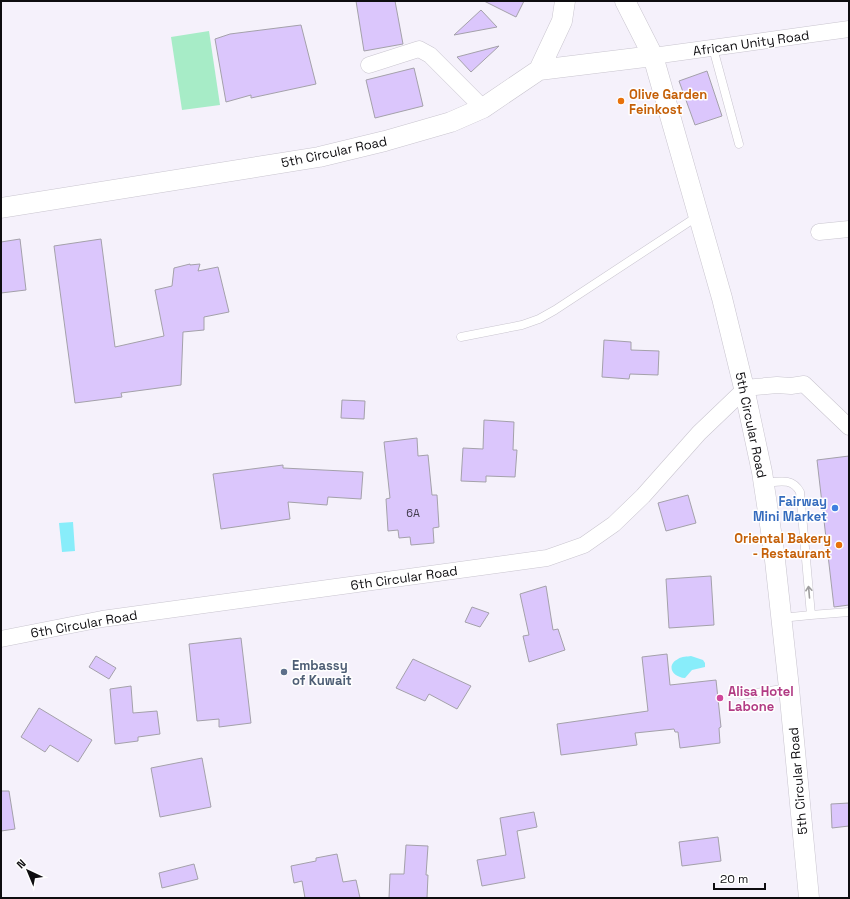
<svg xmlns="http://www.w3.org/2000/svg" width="850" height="899" viewBox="0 0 850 899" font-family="'Space Grotesk',sans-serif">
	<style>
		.green { fill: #a7ecc7 }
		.water { fill: #88edfa }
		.building { fill: #dbc6fc; stroke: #a4a1aa }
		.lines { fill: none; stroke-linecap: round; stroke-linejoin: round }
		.service-casing { stroke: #c9c5cf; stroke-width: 9 }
		.minor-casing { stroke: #c9c5cf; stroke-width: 17 }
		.tertiary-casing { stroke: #c9c5cf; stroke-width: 21 }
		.service { stroke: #fff; stroke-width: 8 }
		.minor { stroke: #fff; stroke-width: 16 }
		.tertiary { stroke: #fff; stroke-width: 20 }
		.oneway { stroke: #9f9e9f }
		.food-dot { fill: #e8710a; stroke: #fff; stroke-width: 1.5 }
		.shop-dot { fill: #3f7fe0; stroke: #fff; stroke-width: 1.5 }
		.service-dot { fill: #5c6f8a; stroke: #fff; stroke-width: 1.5 }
		.hotel-dot { fill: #d1479c; stroke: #fff; stroke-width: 1.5 }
		.labels { text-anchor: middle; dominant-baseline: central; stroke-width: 3; stroke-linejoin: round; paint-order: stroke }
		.number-label { font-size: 11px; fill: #413b4b }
		.street-label { font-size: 13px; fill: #0e0d10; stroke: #fff }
		.food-label { font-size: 13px; font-weight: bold; fill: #c56008; stroke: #fff; text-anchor: start }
		.shop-label { font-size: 13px; font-weight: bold; fill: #366cbe; stroke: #fff; text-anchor: end }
		.service-label { font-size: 13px; font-weight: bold; fill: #4e5e75; stroke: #fff; text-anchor: start }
		.hotel-label { font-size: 13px; font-weight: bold; fill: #b23c85; stroke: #fff; text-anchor: start }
	</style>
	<rect width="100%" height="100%" fill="#f5f1fb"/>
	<!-- green -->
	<path class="green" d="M209,31L220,105L182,110L171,37Z"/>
	<!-- water -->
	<path class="water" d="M73,522L75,551L62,552L59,523Z
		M691,656L703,660L705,663V667L692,670L685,678C672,677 666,665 678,659C682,656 687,657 691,656Z"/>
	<!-- building -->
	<path class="building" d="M356,1H395L403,44L364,51Z
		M484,1H524L516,17Z
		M481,10L497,27L454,35Z
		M301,25L316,84L251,98V95L226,102L215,39L230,34Z
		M499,46L471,72L457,57Z
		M414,68L423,106L375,118L366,80Z
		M707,71L722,116L695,125L679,81Z
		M20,239L26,290L1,293V242Z
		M101,239L115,347L164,336L155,290L172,286L174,268L190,264V265L200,264L198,271L218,267L229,312L204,317V330L183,332L181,385L121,393L122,397L75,403L54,246Z
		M604,340L631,342V350L659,351L658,375L630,374L629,379L602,377Z
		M342,400L365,401L364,419L341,418Z
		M484,420L514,422L513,450H517L515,477L486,476V482L461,481L463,448L483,449Z
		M417,438L418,456L428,455L432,495H437L439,527L433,528L434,543L411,545L410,537L399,538L398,530L388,531L386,499L390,498L384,442Z
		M849,456V605L834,607L817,460Z
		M283,465V468L363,472L361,499L328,497L327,505L288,502L290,519L221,529L213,474Z
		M688,495L696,523L666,531L658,503Z
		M711,576L714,625L669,628L666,579Z
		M546,586L553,630L558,629L565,650L529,662L523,636L529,635L520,594Z
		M472,607L489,613L480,627L465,622Z
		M241,638L251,723L219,727V719L197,721L189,644Z
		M667,654L670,685L716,680L721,727L719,728L720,743L680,748L678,732H675L674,729L635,733L637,745L561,755L557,724L648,711L642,657Z
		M96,656L116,668L109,679L89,667Z
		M413,659L471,686L457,709L429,694L425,701L396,688Z
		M131,686L133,713L157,711L160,734L138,737V741L115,744L110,689Z
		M39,708L92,740L78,762L50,745L45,752L21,737Z
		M202,758L211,807L160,817L151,768Z
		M1,791H9L15,829L1,831Z
		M849,803V826L832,828L831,804Z
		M534,812L537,827L517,831L525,878L482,886L477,860L506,855L500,818Z
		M718,837L721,861L682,866L679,842Z
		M406,845L428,846L426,875H428L427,898H389L390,874H404Z
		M337,854L343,882L356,880L360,898H305L302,881L294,883L291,866L316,861V858Z
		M194,864L198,879L162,888L159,873Z"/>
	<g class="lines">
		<!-- service casing -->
		<g class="service-casing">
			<path id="service" d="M713,48L739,144
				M461,337L522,325L539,319L555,310L698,216
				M764,483C778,482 792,477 800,492L811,615L781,618
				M811,615L849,612
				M742,695L789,688"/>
		</g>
		<!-- minor casing -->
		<g class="minor-casing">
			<path id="minor" d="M653,56L849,29
				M369,65L419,49L430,55L483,108
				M819,232L849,229
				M744,388L777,385L791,386L804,384L849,427
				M1,639L102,619L547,558L584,545L614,524L643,496L699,433L745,389"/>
		</g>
		<!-- tertiary casing -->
		<g class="tertiary-casing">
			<path id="tertiary" d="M625,1L653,56L722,298L744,388L762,472L774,551L789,688L809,898
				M539,70L562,21L565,1
				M1,208L319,157L385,141L451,122L483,108L539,70L653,56"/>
		</g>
		<!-- service -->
		<use href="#service" class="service"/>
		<!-- minor -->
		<use href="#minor" class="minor"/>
		<!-- tertiary -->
		<use href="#tertiary" class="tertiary"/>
	</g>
	<!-- one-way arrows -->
	<defs><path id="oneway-shaft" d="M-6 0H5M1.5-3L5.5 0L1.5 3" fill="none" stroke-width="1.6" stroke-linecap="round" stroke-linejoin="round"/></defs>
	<use class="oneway" href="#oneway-shaft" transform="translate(809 592) rotate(-95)"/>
	<!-- markers -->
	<g class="food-dot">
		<circle cx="621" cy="101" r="4"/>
		<circle cx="839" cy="545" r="4"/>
	</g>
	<circle class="shop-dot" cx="835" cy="508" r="4"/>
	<circle class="service-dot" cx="284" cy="672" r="4"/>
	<circle class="hotel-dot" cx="720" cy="698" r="4"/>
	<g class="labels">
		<!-- number labels -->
		<g class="number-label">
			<text x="413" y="513">6A</text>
		</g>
		<!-- street labels -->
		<g class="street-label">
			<text transform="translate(751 43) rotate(-8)">African Unity Road</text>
			<text transform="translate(334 152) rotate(-12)">5th Circular Road</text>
			<text transform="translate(751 425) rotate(78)">5th Circular Road</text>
			<text transform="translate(404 578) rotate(-8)">6th Circular Road</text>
			<text transform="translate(84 624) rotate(-10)">6th Circular Road</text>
			<text transform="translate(798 781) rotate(-95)">5th Circular Road</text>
		</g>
		<!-- food labels -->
		<g class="food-label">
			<text x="629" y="94">Olive Garden<tspan x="629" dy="15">Feinkost</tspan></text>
			<text x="831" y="538" text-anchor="end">Oriental Bakery<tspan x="831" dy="15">- Restaurant</tspan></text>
		</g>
		<!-- shop labels -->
		<g class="shop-label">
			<text x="827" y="501">Fairway<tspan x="827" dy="15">Mini Market</tspan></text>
		</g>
		<!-- service labels -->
		<g class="service-label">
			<text x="292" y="665">Embassy<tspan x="292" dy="15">of Kuwait</tspan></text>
		</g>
		<!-- hotel labels -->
		<g class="hotel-label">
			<text x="728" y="691">Alisa Hotel<tspan x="728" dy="15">Labone</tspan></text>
		</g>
	</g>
	<!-- border -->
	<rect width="850" height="899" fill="none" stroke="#0e0d10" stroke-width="4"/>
	<!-- north arrow -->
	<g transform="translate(28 871) rotate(316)" stroke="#ffffff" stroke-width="3" paint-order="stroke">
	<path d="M0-3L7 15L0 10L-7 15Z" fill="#0e0d10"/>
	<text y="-6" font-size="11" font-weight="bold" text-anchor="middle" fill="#0e0d10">N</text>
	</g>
	<!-- scale -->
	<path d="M714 883v6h51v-6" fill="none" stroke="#0e0d10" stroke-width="2"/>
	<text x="720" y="883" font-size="12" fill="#0e0d10" stroke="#ffffff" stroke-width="3" paint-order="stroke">20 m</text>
</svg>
